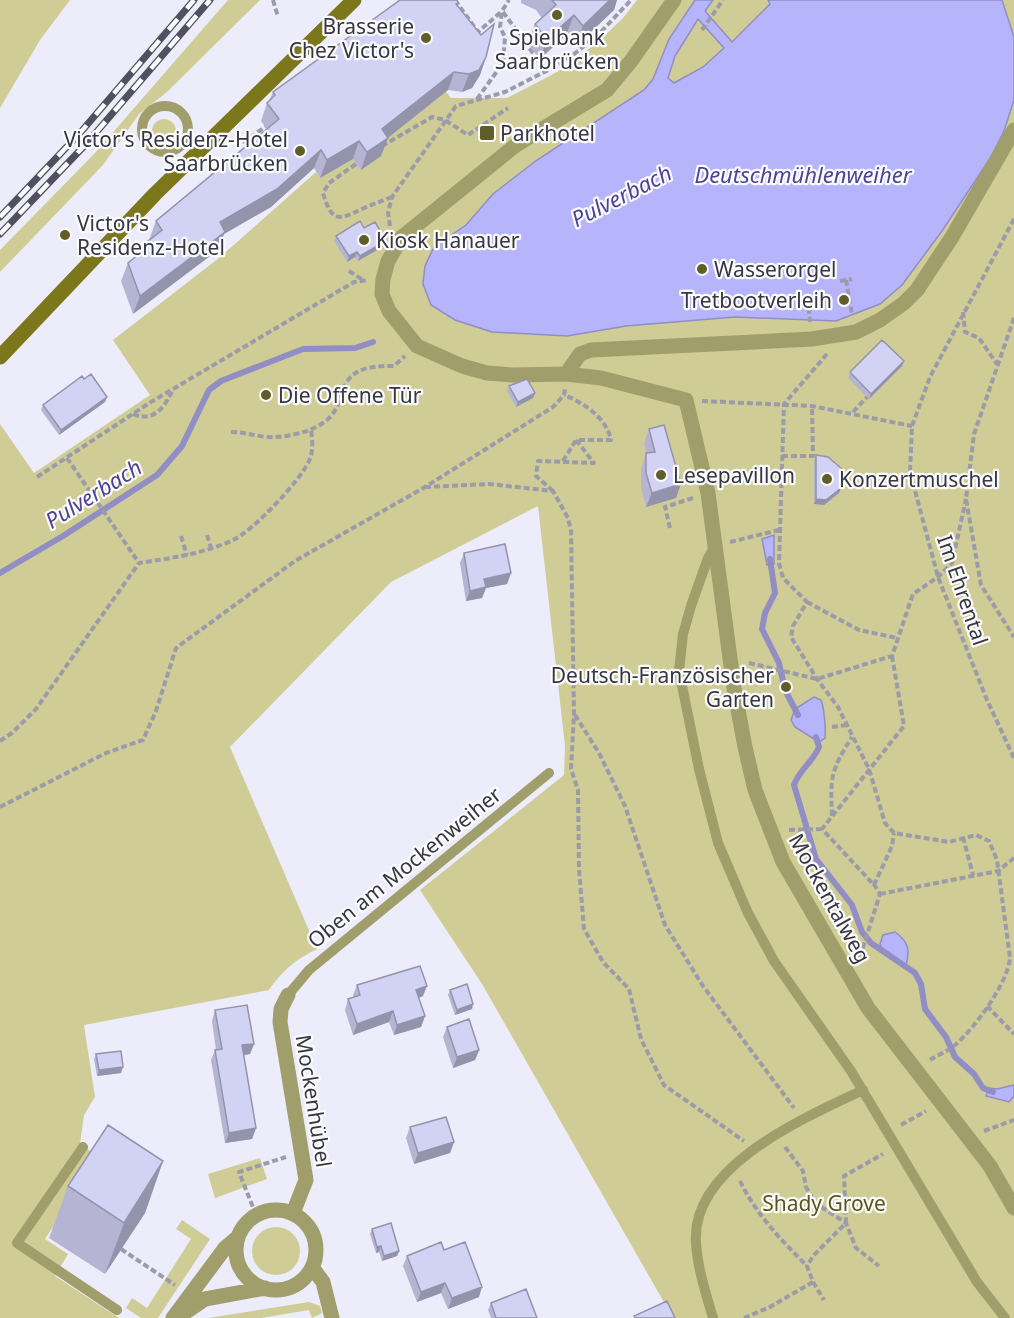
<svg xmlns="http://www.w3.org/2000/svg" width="1014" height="1318" viewBox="0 0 1014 1318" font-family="'Noto Sans',sans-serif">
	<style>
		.green { fill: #cfcd95 }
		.water { fill: #b6b4fb; stroke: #908ec4; stroke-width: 1.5; fill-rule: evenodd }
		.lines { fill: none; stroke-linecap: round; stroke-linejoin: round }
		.stream { stroke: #908ec4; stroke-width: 6 }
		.path { stroke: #9b9baa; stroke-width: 4; stroke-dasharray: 6 3; stroke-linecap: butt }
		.service { stroke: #a09e6a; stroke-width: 10 }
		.pedestrian { stroke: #a09e6a; stroke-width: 15 }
		.minor { stroke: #a09e6a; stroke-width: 15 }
		.secondary { stroke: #7c771b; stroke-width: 15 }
		.rail-casing { stroke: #50505f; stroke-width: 7 }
		.rail { stroke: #fbfbfb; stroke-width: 4.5; stroke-dasharray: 14; stroke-linecap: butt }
		.wall { fill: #b5b5d3 }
		.shaded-wall { fill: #9393ac }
		.building { fill: #d2d2f5; stroke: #9393ac; stroke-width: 1.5 }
		.poi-dot { fill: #605d2a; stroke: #fbfbfb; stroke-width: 2 }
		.labels { text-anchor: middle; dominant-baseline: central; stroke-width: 4.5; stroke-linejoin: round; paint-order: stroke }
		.poi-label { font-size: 21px; fill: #363644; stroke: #fbfbfb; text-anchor: start }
		.street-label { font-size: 21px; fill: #363644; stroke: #fbfbfb }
		.park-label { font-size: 21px; fill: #59561c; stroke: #fbfbfb }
		.water-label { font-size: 22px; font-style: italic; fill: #4d4395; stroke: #fbfbfb }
	</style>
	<rect width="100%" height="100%" fill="#ececfb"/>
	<!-- green -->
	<path class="green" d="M0,0H70L40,40L0,108Z
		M228,0H260L167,92L139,114L103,165L0,272V250L95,153Z
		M637,0H1014V1318H673L482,984L420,890L564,775L565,746L538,506L391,582L230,747L317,949C295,960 283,970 269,990L84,1025L95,1097L84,1115L80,1144L121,1172H89L45,1239L68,1254L55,1276L119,1318H0V424L34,473L150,395L113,340L219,258L316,172L320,178L431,73L451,98H507L542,80L566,67L601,39L623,18Z
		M152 131a12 12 0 1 1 24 0a12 12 0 1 1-24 0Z
		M260,1158L267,1179L215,1198L208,1174Z
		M182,1220L210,1239L158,1318H141L126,1308L132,1298L147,1308L191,1239L176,1229Z
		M252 1251a24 24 0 1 1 48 0a24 24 0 1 1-48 0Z
		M309,1302L320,1306L322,1313L312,1318L309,1310L261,1318H208Z"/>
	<!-- water -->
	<path class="water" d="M695,0H713L705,11L732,42L770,4L768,0H1002L1014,37V100L1004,131L991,157L942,231L902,285L880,304L836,321L735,317L626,326L567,336L492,332L455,320L431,305L423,284L425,266L434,247L466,225L493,194L537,160L644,90L653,79L669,39ZM698,19L724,48L703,67L674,83L668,78L675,56Z
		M774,535V564L767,565L762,539Z
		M814,697L821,700C824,706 826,731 825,738L819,742L795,727L791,720L795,709Z
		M895,932C909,942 910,950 906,966L883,952L880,944L883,935Z
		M1014,1085V1096L1009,1102L986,1096L989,1088L997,1089Z"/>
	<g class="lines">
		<!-- stream -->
		<path class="stream" d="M770,559L775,593L765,613L762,629L779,663L785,690L798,715
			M0,573L63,536L157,475L182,446L209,390L221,381L303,349L355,348L373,342
			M816,737L819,747C813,762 799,770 794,785L816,859L852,905L862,932L871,943L915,973L921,984L925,1009L946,1037L955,1057L974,1074L983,1088L993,1092"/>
		<!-- path -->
		<path class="path" d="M273,0L278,17
			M455,0L478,32L502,11
			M503,12L546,71
			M702,30L723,0
			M477,99L503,63L505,37L500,27L502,11L509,0
			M243,143L269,124
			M382,146L432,117L445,120L468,135L508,108
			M356,164L329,183L323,193C332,224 339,220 364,208C373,204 382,201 392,197
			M1014,219L930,377L912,426L910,472L938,577L987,700L1014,758
			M390,226L388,213L392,197L456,106L505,92L564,62L598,35L631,0
			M349,271L363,280
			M846,280L852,315
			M840,281L852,279
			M808,299L810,322
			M963,312L965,332L979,338L997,364
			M1014,318L974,434L966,499L981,585L1014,637
			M827,354L784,404L779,563L783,578L807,602L793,626L791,637L817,679L838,707L869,769L885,823L894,833L949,842L976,835L989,841L997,860L1010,958C1008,983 974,1029 955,1045C948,1051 938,1055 930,1060
			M702,401L812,406L912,426
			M853,412L870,394
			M133,414C154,423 165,407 173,389
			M231,432C244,432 255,436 268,437C282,438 306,433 318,426C357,406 323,364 394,366L405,356
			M782,456H813L812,406
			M67,458L139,563
			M563,461L576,440
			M37,477L151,402L354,282L368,280
			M425,487L489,484L553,491L568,518L571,531L574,714L571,769L578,790L579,869L584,929L603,962L629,989L641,1039L664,1085L744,1141
			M553,491L536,476L538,461L594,463L576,440H611C607,419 585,403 564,395
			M670,528L665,507L693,498
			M207,535L211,548
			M181,536L187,555
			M730,542L779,530
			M807,602L859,630L897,638
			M892,656L904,726L822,829L874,885L892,846L894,833
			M749,663L817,679L892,656L913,594L938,577L952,563L966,499
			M575,715L599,753L625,806L665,925L703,986L794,1108
			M832,727L846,725
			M0,741L12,733L36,709L139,563C171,558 203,554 233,540C253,531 300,481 309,461C314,451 312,439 311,429
			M0,807L106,753L143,740L156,711L176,648L295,561L425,487L553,407L564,395L565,389
			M832,816C830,777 831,770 852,737
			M789,830L822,829
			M963,837L973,875
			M880,894L998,871L1014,858
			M860,957L880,894L873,883
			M987,1006L1014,1034
			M901,1125L926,1111
			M984,1131L1014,1120
			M785,1147L803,1171L806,1187L815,1203L846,1223L856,1248L879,1266
			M740,1181C756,1214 781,1240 807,1266
			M256,1215L239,1172L286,1157
			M121,1249L175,1285
			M813,1282L824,1300
			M744,1318L770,1307L813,1282L807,1266L813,1256L846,1223L844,1176L883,1154"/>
		<!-- service -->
		<path class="service" d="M142 129a23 23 0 1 1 46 0a23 23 0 1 1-46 0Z
			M715,546L708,558L691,606L683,634L679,671L699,769L718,843L748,913L774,961L851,1071L977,1282L1005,1318
			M288,995L309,970L549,773
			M83,1147L17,1243L117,1310
			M713,1318C706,1294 697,1266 696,1242C691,1166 806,1117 863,1090"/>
		<!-- pedestrian -->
		<path class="pedestrian" d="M674,0L631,61L607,90L516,145L402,237L388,261L383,279L382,294L389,311L417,346L462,366L487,373L512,375L566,374L601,378L686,400L708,493L734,688L745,747L755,790L783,862L868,1008L990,1166L1014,1208
			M566,374L580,354L591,350L812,339L856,332L880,320L904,303L917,290L952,237L1014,130"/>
		<!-- minor -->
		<path class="minor" d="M288,995L281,1009L280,1022L306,1180L293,1213
			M236 1250a40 40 0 1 1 80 0a40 40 0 1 1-80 0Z
			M312,1267L323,1282L332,1318
			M173,1318L225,1248L238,1237
			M177,1318L205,1299L265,1288"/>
		<!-- secondary -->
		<path class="secondary" d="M0,357L155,194L354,0"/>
		<!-- rail casing -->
		<g class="rail-casing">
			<path id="rail" d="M0,217L80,133L194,0
				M0,234L87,143L210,0"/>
		</g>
		<!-- rail -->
		<use href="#rail" class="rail"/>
	</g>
	<!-- wall -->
	<path class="wall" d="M521,0H617L614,10L576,46L566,35L540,59L527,44L535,24L542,18L536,10L521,3Z
		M457,6L486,57L480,75L472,88L462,92L448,90L387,138L381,156L361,170L353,159L320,178L314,168L271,207L224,234L218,250L133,314L121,281L128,263L144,250L147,242L149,240L156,221L267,129L261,121L267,103L270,99L273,92Z
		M364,228L384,246L358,261L355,257L347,262L334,241L336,236Z
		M902,366L869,399L848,378L850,372Z
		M509,386L535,393L533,398L516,407L507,391Z
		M105,402L59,435L41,410L43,405Z
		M649,429L676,498L646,507L641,487V468L646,453L644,443Z
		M816,455L839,493L824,505L814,504V460Z
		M464,553L511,573L507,584L486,588L482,598L466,601L460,563Z
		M357,985L423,996L419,998L425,1016L421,1027L394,1035L389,1022L353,1035L345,1010L348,999L354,997L353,995Z
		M450,990L473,1004L472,1009L455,1015L448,995Z
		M215,1010L254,1044L250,1054L244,1055L256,1128L252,1139L225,1143L211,1060L215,1050H216L212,1021Z
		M447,1027L479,1050L475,1060L453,1068L443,1037Z
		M96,1054L121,1073L97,1076L94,1059Z
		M410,1127L454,1142L450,1153L414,1164L406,1138Z
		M163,1161L145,1213L105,1274L49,1238L68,1186Z
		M372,1229L399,1251L397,1256L382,1261L379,1252L376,1253L370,1234Z
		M444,1250L479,1297L448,1309L441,1293L417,1302L403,1266L407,1256Z
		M491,1303L537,1318H491L488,1310Z"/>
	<!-- shaded-wall -->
	<path class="shaded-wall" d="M610,0H617L614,10L576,46L583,26Z
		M574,15L566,35L540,59L547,39Z
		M486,57L480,75L472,88L462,92L469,74Z
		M454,72L448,90L379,145L388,138L381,156L361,170L367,152L382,129Z
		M359,141L353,159L320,178L327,160Z
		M321,150L314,168L271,207L224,234L218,250L133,314L140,296L220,222Z
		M386,241L384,246L358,261L360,256Z
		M357,252L355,257L347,262L349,256Z
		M904,361L902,366L869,399L871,394Z
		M535,393L533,398L516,407L518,402Z
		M107,397L105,402L59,435L61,430Z
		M681,484L676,498L646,507L652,493Z
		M841,488L839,493L824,505L814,504L816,499Z
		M511,573L507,584L486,588L482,598L466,601L470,591L484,579Z
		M427,986L423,996L412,1000L416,990Z
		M473,1004L472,1009L455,1015L457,1010Z
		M393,1011L389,1022L353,1035L357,1024Z
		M425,1016L421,1027L394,1035L397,1025Z
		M254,1044L250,1054L238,1056L242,1045Z
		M479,1050L475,1060L453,1068L457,1057Z
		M123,1067L121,1073L97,1076L99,1070Z
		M256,1128L252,1139L225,1143L229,1133Z
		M454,1142L450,1153L414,1164L418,1153Z
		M163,1161L145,1213L105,1274L124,1223Z
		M381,1246L379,1252L376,1253L377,1247Z
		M399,1251L397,1256L382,1261L384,1256Z
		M445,1283L441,1293L417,1302L421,1292Z
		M482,1287L479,1297L448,1309L452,1298Z"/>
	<!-- building -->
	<path class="building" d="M400,0H457L458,3L456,4L481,35L494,24L486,57L479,70L469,74L454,72L382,129L388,138L367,152L359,141L327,160L321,150L277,189L220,222L225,232L140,296L128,263L149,246L147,242L162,230L156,221L279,119L267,103L275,95L273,92Z
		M552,0H610L583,26L574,15L547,39L535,24L556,5Z
		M360,221L364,228L375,222L386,241L360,256L357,252L349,256L336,236Z
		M882,340L904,361L871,394L850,372Z
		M91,374L107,397L61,430L43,405L82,376L84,379Z
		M527,379L535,393L518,402L509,386Z
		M664,425L681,484L652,493L646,473V453L655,452L649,429Z
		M816,455L828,457L842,469L843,479L841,488L826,500L816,499Z
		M505,544L511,573L484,579L486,587L470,591L464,553Z
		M420,966L427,986L416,990L425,1016L397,1025L393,1011L357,1024L348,999L360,995L357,985Z
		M467,984L473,1004L457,1010L450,990Z
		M247,1005L254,1044L242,1045L256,1128L229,1133L215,1050L222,1049L215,1010Z
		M469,1019L479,1050L457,1057L447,1027Z
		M121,1051L123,1067L99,1070L96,1054Z
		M446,1117L454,1142L418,1153L410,1127Z
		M108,1125L163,1161L124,1223L68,1186Z
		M391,1223L399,1251L384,1256L381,1246L377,1247L372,1229Z
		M441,1242L444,1250L465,1242L482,1287L452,1298L445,1283L421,1292L407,1256Z
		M526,1289L537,1318H496L491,1303Z
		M667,1301L675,1318H635L634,1316Z"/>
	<!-- markers -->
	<g class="poi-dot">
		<circle cx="557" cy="15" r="6"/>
		<circle cx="426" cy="38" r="6"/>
		<rect x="479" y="125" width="16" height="16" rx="3"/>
		<circle cx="300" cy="151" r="6"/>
		<circle cx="65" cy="235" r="6"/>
		<circle cx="364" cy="240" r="6"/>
		<circle cx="702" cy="269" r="6"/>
		<circle cx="844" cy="300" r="6"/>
		<circle cx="266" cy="395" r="6"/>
		<circle cx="661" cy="475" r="6"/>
		<circle cx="827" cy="479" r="6"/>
		<circle cx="786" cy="687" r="6"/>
	</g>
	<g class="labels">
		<!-- poi labels -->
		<g class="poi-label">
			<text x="414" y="26" text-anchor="end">Brasserie<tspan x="414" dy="24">Chez Victor's</tspan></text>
			<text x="557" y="37" text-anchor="middle">Spielbank<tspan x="557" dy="24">Saarbrücken</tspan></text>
			<text x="500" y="133">Parkhotel</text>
			<text x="288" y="139" text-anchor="end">Victor’s Residenz-Hotel<tspan x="288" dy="24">Saarbrücken</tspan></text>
			<text x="77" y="223">Victor's<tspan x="77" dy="24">Residenz-Hotel</tspan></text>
			<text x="376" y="240">Kiosk Hanauer</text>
			<text x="714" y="269">Wasserorgel</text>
			<text x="832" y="300" text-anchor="end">Tretbootverleih</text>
			<text x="278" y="395">Die Offene Tür</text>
			<text x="673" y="475">Lesepavillon</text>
			<text x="839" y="479">Konzertmuschel</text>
			<text x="774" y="675" text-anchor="end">Deutsch-Französischer<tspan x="774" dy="24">Garten</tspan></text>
		</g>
		<!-- street labels -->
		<g class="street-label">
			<text transform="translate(963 590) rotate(71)">Im Ehrental</text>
			<text transform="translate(404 867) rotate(-39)">Oben am Mockenweiher</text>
			<text transform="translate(830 898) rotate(61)">Mockentalweg</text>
			<text transform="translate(314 1101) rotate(81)">Mockenhübel</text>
		</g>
		<!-- park labels -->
		<g class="park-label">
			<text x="824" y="1203">Shady Grove</text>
		</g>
		<!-- water labels -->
		<g class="water-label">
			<text x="803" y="174">Deutschmühlenweiher</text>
			<text transform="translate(621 195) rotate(-27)">Pulverbach</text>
			<text transform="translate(93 493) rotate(-32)">Pulverbach</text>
		</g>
	</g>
</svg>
